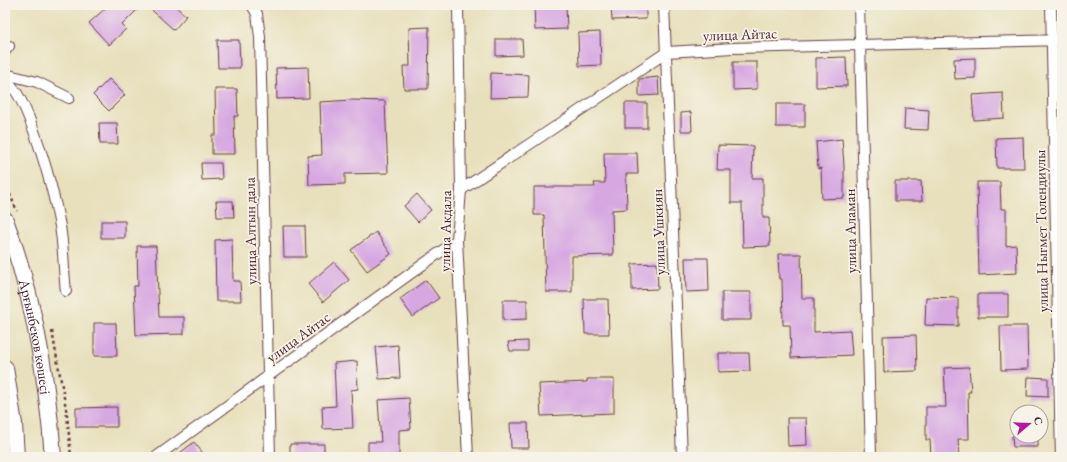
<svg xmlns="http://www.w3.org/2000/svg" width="1067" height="462" viewBox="0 0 1067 462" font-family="'EB Garamond',serif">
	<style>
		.building { fill: #d7a7e2 }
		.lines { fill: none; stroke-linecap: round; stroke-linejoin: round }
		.minor-casing { stroke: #623c41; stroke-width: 12 }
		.primary-casing { stroke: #623c41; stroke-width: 18 }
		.path { stroke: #623c41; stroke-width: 2.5; stroke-dasharray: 3 3; stroke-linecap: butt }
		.minor { stroke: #fff; stroke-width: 10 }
		.primary { stroke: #fff; stroke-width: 16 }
		.labels { text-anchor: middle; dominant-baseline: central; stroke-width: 3.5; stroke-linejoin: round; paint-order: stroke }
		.street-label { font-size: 15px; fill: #4a1f2b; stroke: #f7f3e8 }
	</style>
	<rect width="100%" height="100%" fill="#f7f3e8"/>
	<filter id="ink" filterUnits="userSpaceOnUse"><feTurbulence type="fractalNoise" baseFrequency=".025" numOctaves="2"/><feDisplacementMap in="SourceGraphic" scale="8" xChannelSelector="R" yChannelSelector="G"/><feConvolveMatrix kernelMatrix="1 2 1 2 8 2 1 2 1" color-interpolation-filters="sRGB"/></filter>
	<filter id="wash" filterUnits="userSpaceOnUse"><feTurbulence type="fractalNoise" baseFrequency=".012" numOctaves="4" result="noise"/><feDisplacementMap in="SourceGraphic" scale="16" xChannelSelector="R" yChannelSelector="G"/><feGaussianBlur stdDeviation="0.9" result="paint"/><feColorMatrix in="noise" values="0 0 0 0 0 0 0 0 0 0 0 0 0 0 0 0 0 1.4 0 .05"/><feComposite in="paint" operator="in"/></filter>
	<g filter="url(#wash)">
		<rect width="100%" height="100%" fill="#e8e0bc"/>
		<g id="blocks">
			<!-- building -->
			<path class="building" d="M109,5H142L122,25L126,29L109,45L89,23Z
				M146,5H174L186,16L174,30Z
				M534,5H566L567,29L535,30Z
				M611,5H646V19L612,20Z
				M429,27L428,89H404L403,66H410L409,28Z
				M600,32L601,65L579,66L578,33Z
				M496,39H522L523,55L496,56Z
				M217,40H239L240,68H218Z
				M846,57L847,86L816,87V58Z
				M975,58V78L955,79L954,59Z
				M733,62H757V89L733,90Z
				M308,67L309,98L277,99L276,68Z
				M491,73L529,75L528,97L490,98Z
				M658,77L659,95L639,96V79Z
				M109,79L125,95L109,111L93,95Z
				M215,89H237L238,116H234L235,154H212V135H216Z
				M1003,93L1004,118L974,120L972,95Z
				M352,100L385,101L388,173L345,174V184L309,185L308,156L322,155L320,102Z
				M625,103H647V128H625Z
				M776,104H805V127H776Z
				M905,108L929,110L928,130L904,129Z
				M691,112L692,131H681V113Z
				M99,123H117L118,144H100Z
				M1023,137L1024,168H997L996,138Z
				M842,139L844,166V198L822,199L821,168L818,169L816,142Z
				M718,145L753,146L752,178H763V218H769L770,246L743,247L742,203H731V170H717Z
				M604,153H637L638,174H626L627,209L612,210L613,255L572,256V292H546L544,215H534V187H595L594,183H605Z
				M201,163H221L222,179L202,180Z
				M895,181H921L922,201H895Z
				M977,182H1000L1001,209H1006V246L1016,245L1017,273L979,275Z
				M417,194L431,210L418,222L404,206Z
				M216,201H233L234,217H217Z
				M101,221H125V238H101Z
				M283,226H305L306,257H284Z
				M376,232L391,254L367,271L351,250Z
				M232,239L233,281H240L241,301H216L215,240Z
				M137,246H156L159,317H184V334L136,335L134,286H138Z
				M778,254H801L802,298H814V332L850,330L852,355L791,358L790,325H783L782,279H779Z
				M685,258H708L709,291L686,292Z
				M334,262L349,280L323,302L308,284Z
				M657,263L658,289L632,290V264Z
				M426,280L439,298L413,317L400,299Z
				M722,292H751V320H722Z
				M978,294H1008V317H978Z
				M926,297L958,298V326L925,325Z
				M584,299H608L609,334H585Z
				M503,300H527V319L503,320Z
				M94,323H116L117,356H94Z
				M1000,326H1027L1028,369L1001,370Z
				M916,335L917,371L884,372L883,336Z
				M528,341V351H510L508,342Z
				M398,345L400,378L379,379L376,347Z
				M718,353H749L750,371L718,372Z
				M357,361L358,389L351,390L353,428L323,429L322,407L336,406L334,363Z
				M969,367L971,392H968L969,439H958L959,457H931L930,440H926V407H946L944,368Z
				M1028,377L1048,378V397L1027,396Z
				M587,379H614V413L541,416L539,384L587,382Z
				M409,398L411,429L399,430V457H368V442H381L378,400Z
				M117,407V427H76V408Z
				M787,418H806L807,445L788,446Z
				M510,423H528L529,448H511Z
				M1012,436H1038V447H1013Z
				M194,442L206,457H175Z
				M290,444H324V457H290Z"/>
		</g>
	</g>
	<g filter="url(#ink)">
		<use href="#blocks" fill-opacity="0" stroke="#623c41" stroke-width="1"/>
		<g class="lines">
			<!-- minor casing -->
			<g class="minor-casing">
				<path id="minor" d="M252,5L257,14L260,37L270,457
					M458,5L461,190L457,240L468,457
					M664,5L682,457
					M859,5L871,457
					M1051,5L1061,457
					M5,51L9,46
					M5,74L37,82L69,98
					M5,80C28,92 54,194 59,221C64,244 63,268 66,291
					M461,190L667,52L733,48L1062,40
					M156,457L457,240"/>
			</g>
			<!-- primary casing -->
			<g class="primary-casing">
				<g id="primary">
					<path id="s1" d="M5,220C34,296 47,376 53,457"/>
					<path d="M5,368L14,424L16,457"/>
				</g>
			</g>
			<!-- path -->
			<path class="path" d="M5,183L17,211
				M52,331L67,414L63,415
				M67,414L71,457"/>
			<!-- minor -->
			<use href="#minor" class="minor"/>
			<!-- primary -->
			<use href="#primary" class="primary"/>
		</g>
	</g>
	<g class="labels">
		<!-- street labels -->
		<g class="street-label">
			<text transform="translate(740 34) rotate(-2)">улица Айтас</text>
			<text transform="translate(250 231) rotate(-91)">улица Алтын дала</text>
			<text transform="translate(445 231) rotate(-89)">улица Акдала</text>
			<text transform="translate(850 231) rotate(-91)">улица Аламан</text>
			<text transform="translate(1041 231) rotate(-91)">улица Ныгмет Толендиулы</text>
			<text transform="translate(658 232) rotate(-92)">улица Ушкиян</text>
			<text stroke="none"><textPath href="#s1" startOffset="121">Арғынбеков көшесі</textPath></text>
			<text transform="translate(298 337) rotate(-36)">улица Айтас</text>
		</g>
	</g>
	<!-- margin -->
	<rect width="1067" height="462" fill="none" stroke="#f7f3e8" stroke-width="20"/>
	<!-- north arrow -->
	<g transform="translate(1029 424) rotate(71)"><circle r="19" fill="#f7f3e8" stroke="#b29e9c"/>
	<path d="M0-3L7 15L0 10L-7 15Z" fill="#b5179e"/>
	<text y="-6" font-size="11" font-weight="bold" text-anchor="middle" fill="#4a1f2b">С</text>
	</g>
</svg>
